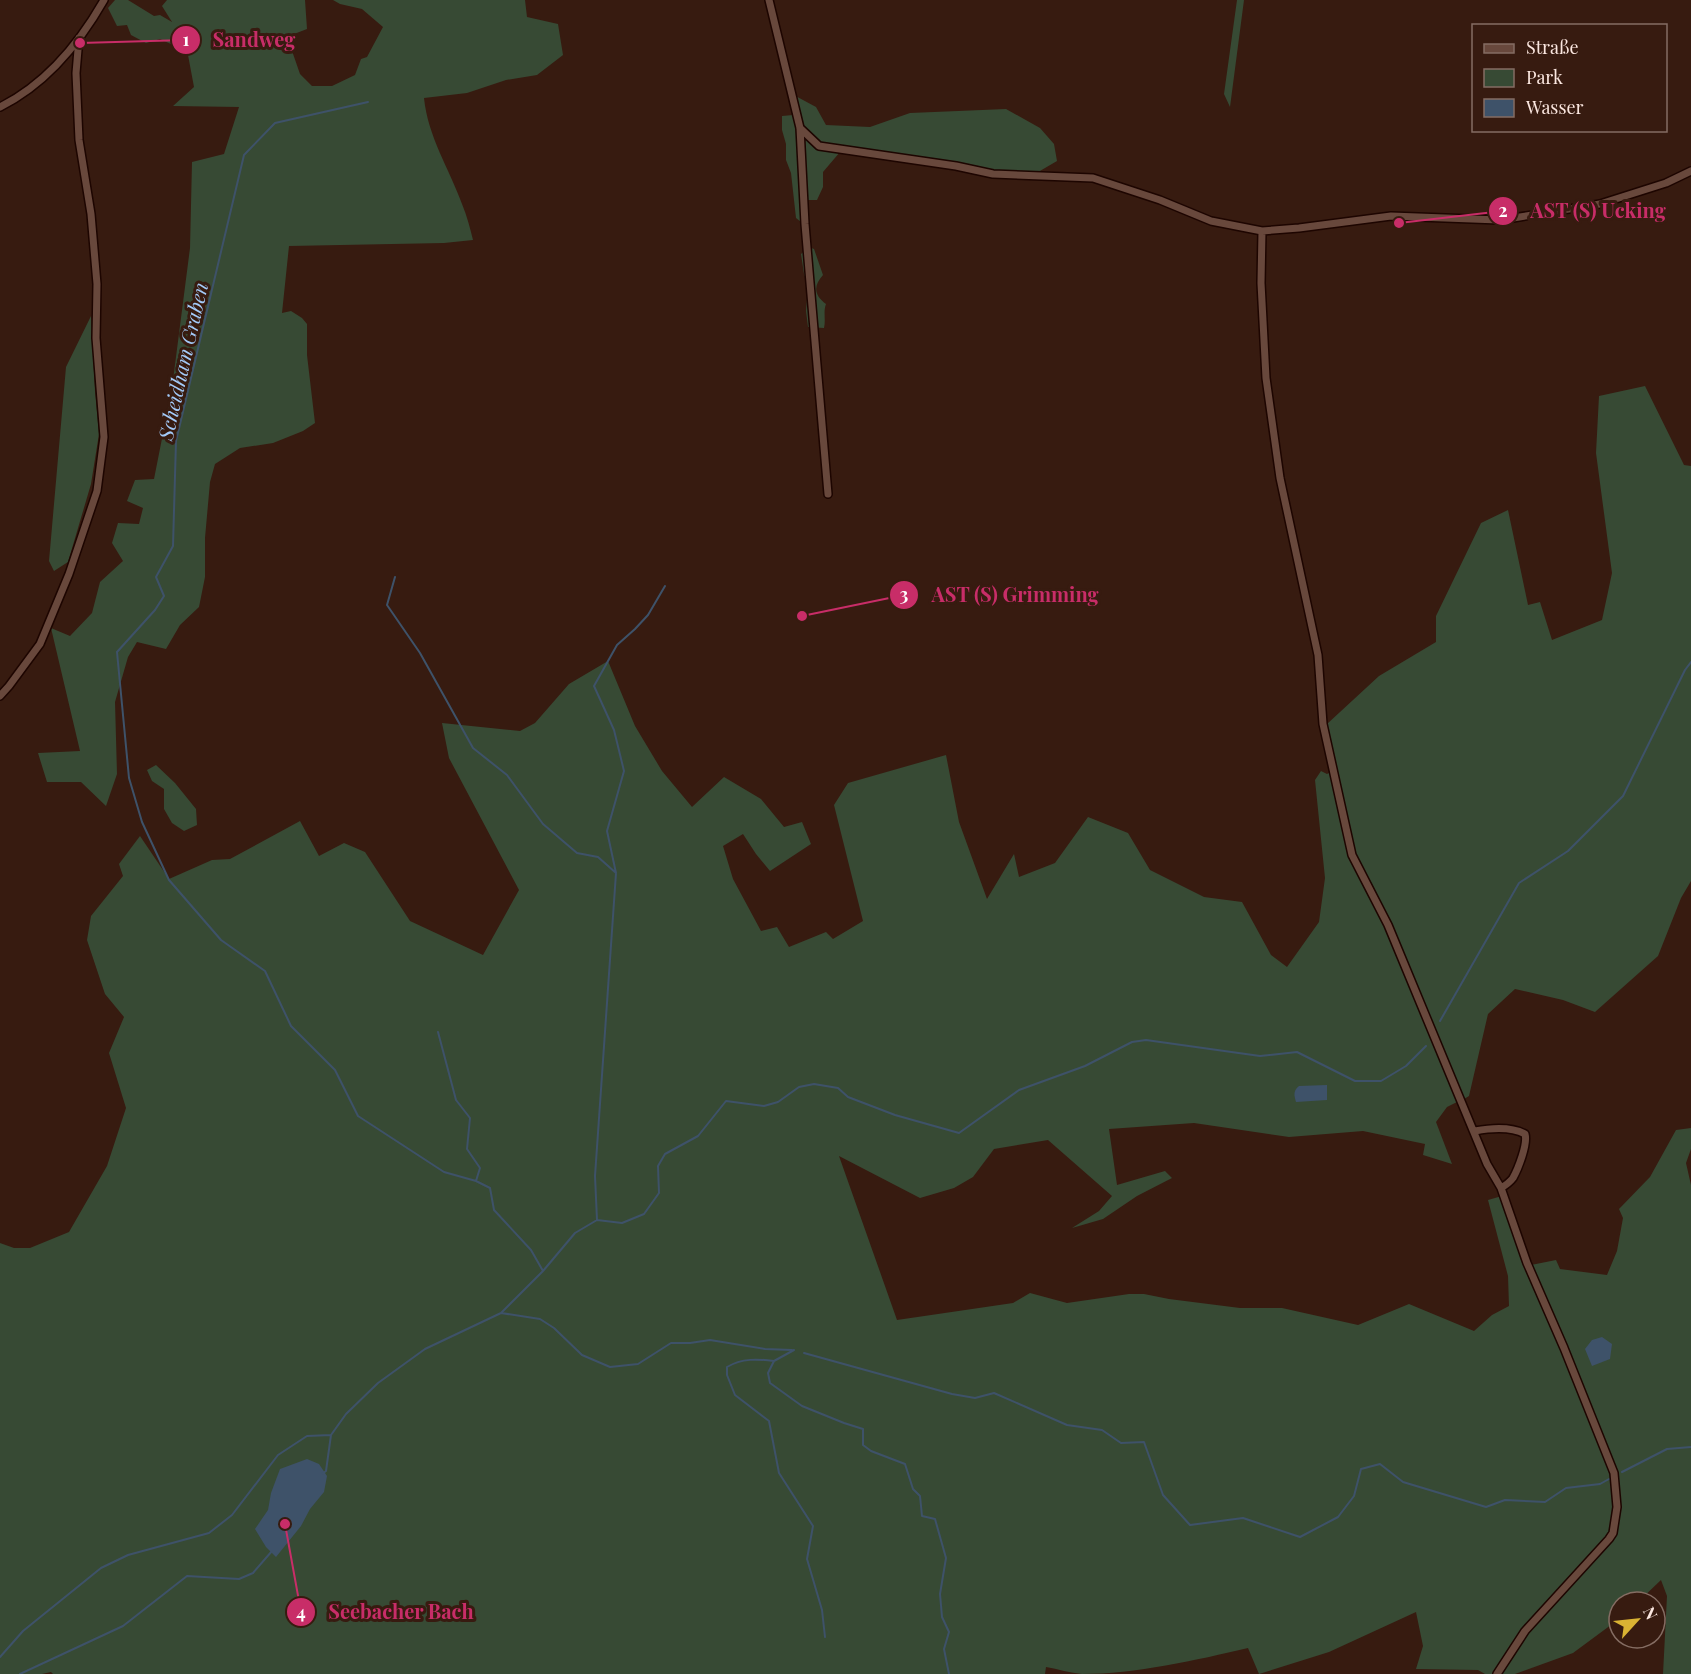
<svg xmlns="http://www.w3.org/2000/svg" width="1691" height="1674" viewBox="0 0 1691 1674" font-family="'Playfair Display',serif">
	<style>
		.green { fill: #374a34 }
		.water { fill: #3e5269 }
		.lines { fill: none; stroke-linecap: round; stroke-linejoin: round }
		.stream { stroke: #3e5269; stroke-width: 2 }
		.street-casing { stroke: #1d0500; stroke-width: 10 }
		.street { stroke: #68483c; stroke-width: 7 }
		.labels { text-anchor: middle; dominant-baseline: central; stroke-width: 6; stroke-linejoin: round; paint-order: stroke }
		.water-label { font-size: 20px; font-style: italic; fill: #a3caf8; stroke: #371b10 }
		.leader { fill: none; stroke: #c82d68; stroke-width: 2 }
		.callout-dot { fill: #c82d68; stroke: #371b10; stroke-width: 2 }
		.mark-label { font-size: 18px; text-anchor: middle; font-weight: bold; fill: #fff }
		.callout-label { font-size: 20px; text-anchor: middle; font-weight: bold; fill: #c82d68; stroke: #371b10; stroke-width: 6; stroke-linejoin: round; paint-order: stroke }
	</style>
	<rect width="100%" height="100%" fill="#371b10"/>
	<!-- green -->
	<path class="green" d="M115,0H128L154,16L160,15L172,22L162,6L167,0H305L307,29L294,34L291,48L300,74L312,86H332L355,75L361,59L367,57L383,27L362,9L340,4L333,0H525L527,17L558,24L563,55L537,75L506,80L467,93L424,98C428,137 449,168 462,204C467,216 470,228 473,240L444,243L289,246L282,313L291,311L302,318L307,324V355L315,423L303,431L273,443L240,448L215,464L210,482L205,538V577L199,607L180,625L166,649L137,642L128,657L115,702L117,774L106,806L81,782H47L38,753L80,751L51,628L70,636L92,613L100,582L123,561L112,543L118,523L139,524L143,508L127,501L135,480L154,479L172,388L190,248L192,162L224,154L239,107L173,106L194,87L188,55L173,45L160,39L146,43L131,35L127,25L117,26L108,8Z
		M1237,0H1244L1230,107L1224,94Z
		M790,93L816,107L826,125L870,127L910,113L1006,109L1040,128L1054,144L1057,161L1033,175L993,174L840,152L823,172V187L817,200H801V222L796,218L791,173L786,160V144L782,130V116L793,115L796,122Z
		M809,247L814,249L823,275C813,286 814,295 826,304C823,312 826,319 824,328L808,327L806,311L808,285L804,274L801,254Z
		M91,316L95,391L99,434L91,484L68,562L54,571L49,561L66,367Z
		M1645,386L1684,465L1691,466V881L1681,898L1658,956L1595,1012L1563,1000L1515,989L1488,1014L1469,1096L1464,1099L1435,1040L1459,1101L1447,1107L1436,1122L1452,1164L1423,1155L1425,1144L1363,1131L1289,1137L1194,1123L1109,1129L1117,1185L1165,1171L1172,1178L1137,1196L1103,1219L1072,1228L1099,1211L1112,1196L1048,1140L994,1149L973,1177L954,1188L920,1198L839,1156L897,1320L1013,1303L1030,1293L1067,1303L1129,1294H1144L1169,1299L1240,1308H1282L1358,1325L1409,1304L1474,1331L1492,1315L1509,1306L1508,1276L1488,1200L1502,1196L1611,1474C1613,1495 1619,1519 1607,1537L1523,1630L1492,1674H1485L1478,1670L1416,1669L1423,1646L1416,1612L1329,1652L1259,1674L1248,1648C1197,1660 1135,1674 1082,1674C1070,1673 1058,1669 1046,1667L1045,1674H53L51,1672L42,1674H0V1243L14,1248H30L69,1232L107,1166L126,1108L109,1053L124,1017L105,994L87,940L91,916L123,876L119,864L140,836L169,879L212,860L230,859L300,821L319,856L344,843L365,852L410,921L483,955L519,890L449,758L442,723L520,731L535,723L569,684L608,661L635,726L662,771L692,807L724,777L761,799L784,827L802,822L811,844L770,871L756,854L743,834L723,846L733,879L761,931L777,927L789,947L826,932L833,939L863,921L834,805L848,783L946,755L959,822L987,899L1014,854L1019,877L1055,863L1088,817L1128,833L1150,870L1204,897L1242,902L1271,955L1287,967L1319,922L1325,878L1315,780L1321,771L1327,774L1331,772L1327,724L1379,676L1436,642V616L1481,523L1508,510L1528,605L1540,602L1552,640L1602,620L1612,573L1596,453L1599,396Z
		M156,765L175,783L196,809L197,825L184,831L172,823L164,809V789L152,781L147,770Z
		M1691,1128V1149L1686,1163L1691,1185V1674H1663L1667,1596L1661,1580L1638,1602H1619V1619L1573,1653L1515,1674H1502L1504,1668L1527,1634L1614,1534L1616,1472L1606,1444L1531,1265L1556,1260L1560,1269L1607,1275L1617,1251L1623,1218L1619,1209L1650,1177L1676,1130Z"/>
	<!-- water -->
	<path class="water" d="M1327,1085V1100L1296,1102C1294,1095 1293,1091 1299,1086Z
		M1602,1337L1612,1344L1610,1359L1592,1366L1585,1349L1592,1340Z
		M307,1459L319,1464L327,1476L324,1492L310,1509L301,1526L276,1557L266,1547L255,1529L268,1510L271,1493L280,1469Z"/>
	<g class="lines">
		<!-- stream -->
		<path class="stream" d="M368,102L275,123L244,155L176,441L173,546L156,577L164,596L155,610L117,652L129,778L142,822L169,880L221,940L265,971L291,1026L335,1070L358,1116L444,1172L476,1181L490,1188L494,1210L531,1250L543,1271
			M395,577L387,605L420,653L473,748L507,775L543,824L577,853L598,857L616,873
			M1440,1021L1519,883L1568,851L1623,796L1685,670L1691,662
			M438,1032L456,1100L470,1118L467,1149L480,1168L476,1181
			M597,1220L595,1176L616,873L607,831L624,771L614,730L594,686L617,645L635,629L648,615L665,586
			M501,1313L540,1319L554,1328L582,1355L610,1367L638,1364L671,1343H690L710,1340L765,1349L792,1350
			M794,1350L774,1361L768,1373L770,1383L802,1406L844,1423L863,1429V1445L871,1451L905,1464L913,1489L920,1496L922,1516L935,1519L946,1558L940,1594L942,1617L949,1632L944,1649L949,1674
			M804,1353L952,1394L975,1398L994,1393L1067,1425L1102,1430L1121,1443L1144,1442L1163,1495L1190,1525L1243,1518L1300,1537L1338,1517L1354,1496L1361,1469L1380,1464L1403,1482L1486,1507L1505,1500L1545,1502L1566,1488L1600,1484L1609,1479
			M774,1361C758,1359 742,1358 727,1367V1375L735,1395L769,1421L779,1473L813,1526L807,1559L822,1610L825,1637
			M1622,1472L1667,1449L1691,1447
			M322,1474L326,1471L331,1435L346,1414L378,1383L425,1349L501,1313L543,1271L575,1233L597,1220L622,1223L644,1214L659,1193L658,1166L665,1154L698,1136L726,1101L764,1106L778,1102L799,1087L814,1084L838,1088L848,1097L895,1115L959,1133L1019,1090L1085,1066L1132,1042L1146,1040L1260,1056L1297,1052L1355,1081H1381L1406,1066L1426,1046
			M0,1657L23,1631L101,1568L128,1555L209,1533L232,1515L278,1455L307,1436L331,1435
			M20,1674L123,1626L187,1576L239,1579L253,1573L272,1551"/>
		<!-- street casing -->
		<g class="street-casing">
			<path id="street" d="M769,0L800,128L805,224L828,494
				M0,107C46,84 79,44 104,0
				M800,128L819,146L956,166L993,174L1093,178L1160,200L1211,221L1262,231L1299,228L1391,216L1499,220L1507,219L1600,204L1666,183L1691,171
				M1262,231L1261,283L1266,378L1280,478L1318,655L1323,724L1352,855L1388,925L1487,1164L1501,1188L1527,1263L1564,1348L1614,1473L1617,1507L1613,1533L1609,1539L1525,1631L1497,1674
				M0,696L9,686L40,644L69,574L97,491L104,437L96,338L97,284L91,214L79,140L76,73L79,38
				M1475,1131C1491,1128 1510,1126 1525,1134C1528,1144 1518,1169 1513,1178C1510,1182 1506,1185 1501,1188"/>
		</g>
		<!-- street -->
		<use href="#street" class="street"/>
	</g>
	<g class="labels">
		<!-- water labels -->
		<g class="water-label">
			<text transform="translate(182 361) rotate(-77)">Scheidham Graben</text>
		</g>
	</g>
	<!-- callouts -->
	<path class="leader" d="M80 43L186 40M1399 223L1503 211M802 616L904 595M285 1524L301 1612"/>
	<g class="callout-dot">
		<circle cx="80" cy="43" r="6"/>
		<circle cx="1399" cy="223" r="6"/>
		<circle cx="802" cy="616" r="6"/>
		<circle cx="285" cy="1524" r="6"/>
		<circle cx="186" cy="40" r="15"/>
		<circle cx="1503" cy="211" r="15"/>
		<circle cx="904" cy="595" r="15"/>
		<circle cx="301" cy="1612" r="15"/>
	</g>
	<g class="mark-label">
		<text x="186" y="46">1</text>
		<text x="1503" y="217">2</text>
		<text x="904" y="601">3</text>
		<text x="301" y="1619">4</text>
	</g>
	<g class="callout-label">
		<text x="254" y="47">Sandweg</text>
		<text x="1598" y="218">AST (S) Ucking</text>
		<text x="1015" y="602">AST (S) Grimming</text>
		<text x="401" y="1619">Seebacher Bach</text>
	</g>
	<!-- legend -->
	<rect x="1472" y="24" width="195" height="108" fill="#371b10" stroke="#856d63" stroke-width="1.5"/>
	<rect x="1484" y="44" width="30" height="9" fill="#68483c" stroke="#856d63" stroke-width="1.5"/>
	<text x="1526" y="54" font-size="18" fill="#fbe7e0">Straße</text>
	<rect x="1484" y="69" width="30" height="18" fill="#374a34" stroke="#856d63" stroke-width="1.5"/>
	<text x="1526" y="84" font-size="18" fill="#fbe7e0">Park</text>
	<rect x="1484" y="99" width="30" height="18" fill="#3e5269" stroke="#856d63" stroke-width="1.5"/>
	<text x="1526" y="114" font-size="18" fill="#fbe7e0">Wasser</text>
	<!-- north arrow -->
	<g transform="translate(1637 1620) rotate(63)"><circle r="28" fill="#371b10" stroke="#856d63" stroke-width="1.5"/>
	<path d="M0-4.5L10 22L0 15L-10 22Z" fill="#dab333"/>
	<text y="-9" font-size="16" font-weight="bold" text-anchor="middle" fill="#fbe7e0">N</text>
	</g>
</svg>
